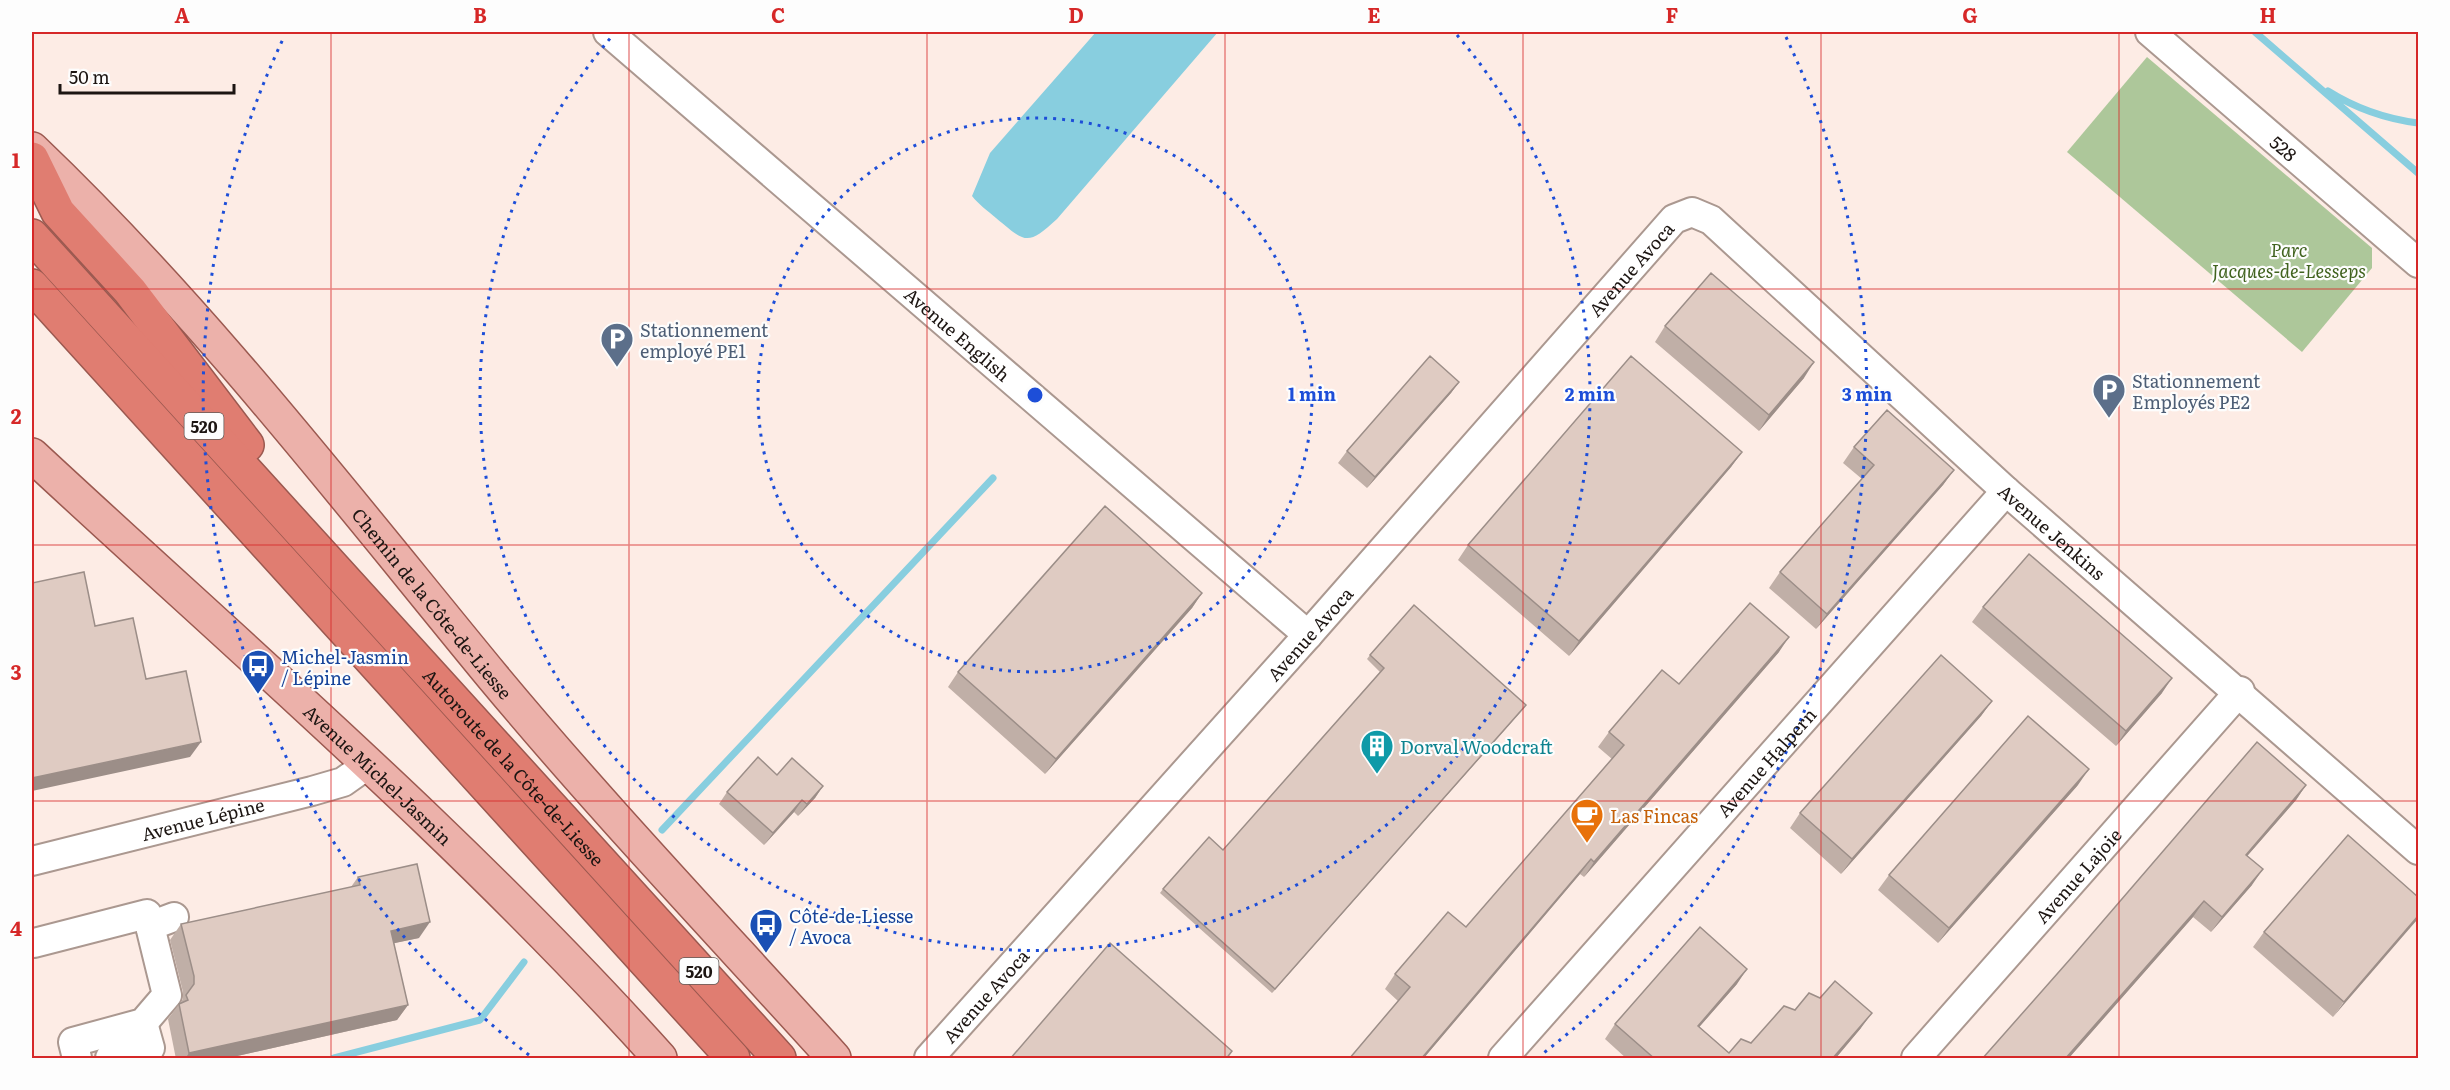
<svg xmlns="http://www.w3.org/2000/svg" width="2450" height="1090" viewBox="0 0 2450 1090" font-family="Literata,serif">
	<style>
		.green { fill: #adc79a }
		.water { fill: #88cedf }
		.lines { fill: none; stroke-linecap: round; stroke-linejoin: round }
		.stream { stroke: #88cedf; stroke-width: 7 }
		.minor-casing { stroke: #ab9890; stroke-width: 32 }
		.major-casing { stroke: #9b5950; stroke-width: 36 }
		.highway-casing { stroke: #9b5950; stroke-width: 36 }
		.minor { stroke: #fff; stroke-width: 28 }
		.major { stroke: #ecb1aa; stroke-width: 33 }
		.highway { stroke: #e07d71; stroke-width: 33 }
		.wall { fill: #c0afa7 }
		.shaded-wall { fill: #9c8e88 }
		.building { fill: #dfcbc2; stroke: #9c8e88; stroke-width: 1.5 }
		.grid { fill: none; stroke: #d62828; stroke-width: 1.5; stroke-opacity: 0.55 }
		.ring { fill: none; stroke: #1d4ed8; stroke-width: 3; stroke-dasharray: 3 6 }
		.labels { text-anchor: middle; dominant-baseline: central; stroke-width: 4.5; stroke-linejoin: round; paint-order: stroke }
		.shield { fill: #fdfdfd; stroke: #605b58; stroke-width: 1.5 }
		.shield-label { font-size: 16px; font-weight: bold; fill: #1c1512 }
		.street-label { font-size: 18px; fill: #1c1512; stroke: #fdfdfd }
		.park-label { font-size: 18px; font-style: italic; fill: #41631f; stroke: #fdfdfd }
		.service-label { font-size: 18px; fill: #4e5e75; stroke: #fdfdfd; text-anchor: start }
		.transit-label { font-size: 18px; fill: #164399; stroke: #fdfdfd; text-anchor: start }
		.culture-label { font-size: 18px; fill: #0d838f; stroke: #fdfdfd; text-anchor: start }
		.food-label { font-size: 18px; fill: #c56008; stroke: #fdfdfd; text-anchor: start }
		.centre { fill: #1d4ed8; stroke: #fdfdfd; stroke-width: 3 }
		.ring-label { font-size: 18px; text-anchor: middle; font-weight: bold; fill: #1d4ed8; stroke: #fdfdfd; stroke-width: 4.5; stroke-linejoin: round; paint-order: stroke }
		.neatline { fill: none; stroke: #d62828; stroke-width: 2 }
		.grid-label { font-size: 20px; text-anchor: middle; font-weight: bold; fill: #d62828 }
	</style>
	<rect width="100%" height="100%" fill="#fdece5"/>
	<!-- green -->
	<path class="green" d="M2147,57L2372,248V268L2302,352L2067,152Z"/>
	<!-- water -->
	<path class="water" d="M1096,32H1218L1057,219C1027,247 1025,242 996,218C987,210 979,205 972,196L990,153Z"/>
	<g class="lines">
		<!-- stream -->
		<path class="stream" d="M2255,32L2418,173
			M2328,91C2355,108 2387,119 2418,123
			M662,830L993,478
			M334,1058L480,1020L524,962"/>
		<!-- minor casing -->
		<g class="minor-casing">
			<g id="minor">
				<path id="s1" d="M608,32L1308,635"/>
				<path id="s2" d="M2150,32L2418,263"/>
				<path id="s3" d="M32,861L312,791L343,782L367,765"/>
				<path d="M34,943L147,914L150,926"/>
				<path d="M77,1058L73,1042L143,1023L167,995L150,926L174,917"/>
				<path d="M110,1058L150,1048L143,1023"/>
				<path id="s4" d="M929,1058L1308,635L1674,219L1692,212L1711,220L2006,491L2418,850"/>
				<path id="s5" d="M1503,1058L2006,491"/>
				<path id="s6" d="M1916,1058L2240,691"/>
			</g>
		</g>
		<!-- major casing -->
		<g class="major-casing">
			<g id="major">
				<path id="s7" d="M32,149C201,310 344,496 493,677C602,808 720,932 834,1058"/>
				<path id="s8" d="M32,455C244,652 466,842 660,1058"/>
			</g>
		</g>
		<!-- highway casing -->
		<g class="highway-casing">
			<g id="highway">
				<path d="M32,159L58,212L130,291L247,445"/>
				<path id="s9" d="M32,236L779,1058"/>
				<path d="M32,286L733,1058"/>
			</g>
		</g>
		<!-- minor -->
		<use href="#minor" class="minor"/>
		<!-- major -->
		<use href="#major" class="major"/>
		<!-- highway -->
		<use href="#highway" class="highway"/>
	</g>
	<!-- wall -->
	<path class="wall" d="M1665,326L1804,378L1759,431L1655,342Z
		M1459,382L1451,393L1367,488L1338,463L1347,451Z
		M1854,447L1954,470L1943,485L1816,629L1769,588L1780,572L1862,479L1843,463Z
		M1742,452L1731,467L1569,656L1458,560L1468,545Z
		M1202,593L1192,608L1045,774L948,687L958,672Z
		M1983,607L2162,693L2116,746L1972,622Z
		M1779,652L1584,877L1580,874L1423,1059H1349L1398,1001L1385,989L1395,974L1466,927L1612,759L1598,747L1609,732L1679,684Z
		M1370,655L1523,709L1272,993L1160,893L1163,889L1223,850L1380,672L1367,659Z
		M1992,701L1981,716L1841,874L1790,828L1800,813Z
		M777,775L823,786L815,798L798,816L794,812L764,845L719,804L727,792Z
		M2078,785L1938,943L1878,890L1889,875Z
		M2306,785L2296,800L2247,856L2252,885L2211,932L2193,917L2068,1059H1982Z
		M358,877L419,938L394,943L408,1005L397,1020L224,1059H176L168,1019L183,999V992L170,940L181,924L351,887Z
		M2418,897L2333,1017L2253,947L2264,932Z
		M1737,984L1699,1027L1729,1053L1751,1043L1795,1010L1861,1028L1835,1059H1627L1605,1039L1615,1024Z"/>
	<!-- shaded-wall -->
	<path class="shaded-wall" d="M1814,362L1804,378L1759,431L1769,415Z
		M1459,382L1451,393L1367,488L1375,477Z
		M1742,452L1731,467L1569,656L1579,641Z
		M1954,470L1943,485L1816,629L1827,614Z
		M1202,593L1192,608L1045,774L1056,759Z
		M1789,637L1779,652L1584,877L1594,862Z
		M2172,678L2162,693L2116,746L2126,731Z
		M1992,701L1981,716L1841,874L1852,859Z
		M1526,705L1523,709L1272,993L1275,989Z
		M201,742L190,757L32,791V778Z
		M2089,769L2078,785L1938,943L1949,928Z
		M2306,785L2296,800L2235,870L2246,855Z
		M823,786L815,798L798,816L807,804Z
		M802,800L794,812L764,845L773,833Z
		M1591,859L1580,874L1423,1059H1421Z
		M2263,869L2252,885L2211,932L2222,917Z
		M2204,901L2193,917L2068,1059H2065Z
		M2418,916L2417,920L2333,1017L2344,1002Z
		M430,922L419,938L381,946L391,931Z
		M1747,969L1737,984L1687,1041L1698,1026Z
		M408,1005L397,1020L224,1059H185L189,1053Z
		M1872,1013L1861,1028L1835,1059H1832Z"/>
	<!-- building -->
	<path class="building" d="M1711,273L1814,362L1769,415L1665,326Z
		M1430,356L1459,382L1375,477L1347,451Z
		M1631,356L1742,452L1579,641L1468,545Z
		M1887,410L1954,470L1827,614L1780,572L1874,465L1854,447Z
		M1105,506L1202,593L1056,759L958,672Z
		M2029,554L2172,678L2126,731L1983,607Z
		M84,572L95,626L133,618L146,679L186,671L201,742L32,778V583Z
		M1750,603L1789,637L1594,862L1591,859L1421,1059H1349L1410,987L1395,974L1448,912L1466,927L1624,745L1609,732L1662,670L1679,684Z
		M1414,605L1526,705L1275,989L1163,889L1209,837L1223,850L1384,668L1370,655Z
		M1941,655L1992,701L1852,859L1800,813Z
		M2028,716L2089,769L1949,928L1889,875Z
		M2257,742L2306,785L2246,855L2263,869L2222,917L2204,901L2065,1059H1982L2072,957Z
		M758,757L777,775L792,758L823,786L807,804L802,800L773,833L727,792Z
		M2348,835L2418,897V916L2344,1002L2264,932Z
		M417,864L430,922L391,931L408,1005L189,1053L179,1004L188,1000L186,995L194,984V976L181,924L360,885L358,877Z
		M1700,927L1747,969L1698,1026L1729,1053L1741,1039L1751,1043L1784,1006L1795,1010L1809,993L1820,998L1835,981L1872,1013L1832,1059H1655L1615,1024Z
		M1110,943L1232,1051L1226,1059H1010Z"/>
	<!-- grid -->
	<path class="grid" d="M331,32V1058M629,32V1058M927,32V1058M1225,32V1058M1523,32V1058M1821,32V1058M2119,32V1058M32,289H2418M32,545H2418M32,801H2418"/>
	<!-- distance rings -->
	<g class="ring">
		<circle cx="1035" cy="395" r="277"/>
		<path d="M1457 35A555 555 0 1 1 613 35"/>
		<path d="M529 1055A832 832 0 0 1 284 37M1786 37A832 832 0 0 1 1541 1055"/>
	</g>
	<!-- icons -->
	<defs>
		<g id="parking-pin" transform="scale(1.725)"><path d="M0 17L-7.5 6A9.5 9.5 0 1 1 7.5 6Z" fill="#5c6f8a" stroke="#fdfdfd"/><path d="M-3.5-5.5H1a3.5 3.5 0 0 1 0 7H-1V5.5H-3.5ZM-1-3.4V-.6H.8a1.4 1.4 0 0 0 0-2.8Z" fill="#fff"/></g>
		<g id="bus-pin" transform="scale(1.725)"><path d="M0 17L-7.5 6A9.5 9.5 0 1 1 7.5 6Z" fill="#1a4fb4" stroke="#fdfdfd"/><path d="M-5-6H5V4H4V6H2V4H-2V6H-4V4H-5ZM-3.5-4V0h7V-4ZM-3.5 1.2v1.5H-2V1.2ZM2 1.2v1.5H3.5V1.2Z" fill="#fff"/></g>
		<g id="building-pin" transform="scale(1.725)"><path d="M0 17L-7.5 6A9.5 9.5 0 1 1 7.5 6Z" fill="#0f9aa8" stroke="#fdfdfd"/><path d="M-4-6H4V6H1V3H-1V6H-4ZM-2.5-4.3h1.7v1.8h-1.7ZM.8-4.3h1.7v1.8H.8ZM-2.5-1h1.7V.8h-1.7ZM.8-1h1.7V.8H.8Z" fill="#fff"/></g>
		<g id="cafe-pin" transform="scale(1.725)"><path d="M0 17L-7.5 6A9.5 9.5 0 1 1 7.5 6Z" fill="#e8710a" stroke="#fdfdfd"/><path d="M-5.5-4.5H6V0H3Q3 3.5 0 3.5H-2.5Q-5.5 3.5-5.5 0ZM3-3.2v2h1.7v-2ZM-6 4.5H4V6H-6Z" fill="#fff"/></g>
	</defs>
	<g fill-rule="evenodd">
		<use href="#parking-pin" x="617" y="339"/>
		<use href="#parking-pin" x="2109" y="390"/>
		<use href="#bus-pin" x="258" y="666"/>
		<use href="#building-pin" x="1377" y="746"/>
		<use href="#cafe-pin" x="1587" y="815"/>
		<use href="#bus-pin" x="766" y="925"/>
	</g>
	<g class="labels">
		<!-- shield labels -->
		<g class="shield">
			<rect x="184.5" y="413" width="39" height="26" rx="4.5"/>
			<rect x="679.5" y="958" width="39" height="26" rx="4.5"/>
		</g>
		<g class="shield-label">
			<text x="204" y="426">520</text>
			<text x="699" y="971">520</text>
		</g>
		<!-- street labels -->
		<g class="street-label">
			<text stroke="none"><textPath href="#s2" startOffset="177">528</textPath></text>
			<text stroke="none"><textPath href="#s4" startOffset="1056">Avenue Avoca</textPath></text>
			<text stroke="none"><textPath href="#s1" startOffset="462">Avenue English</textPath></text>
			<text stroke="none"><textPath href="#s4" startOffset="1624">Avenue Jenkins</textPath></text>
			<text stroke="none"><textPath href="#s7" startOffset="606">Chemin de la Côte-de-Liesse</textPath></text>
			<text stroke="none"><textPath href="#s4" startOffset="570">Avenue Avoca</textPath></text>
			<text stroke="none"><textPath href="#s5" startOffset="396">Avenue Halpern</textPath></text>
			<text stroke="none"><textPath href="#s9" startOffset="717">Autoroute de la Côte-de-Liesse</textPath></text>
			<text stroke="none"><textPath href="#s8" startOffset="471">Avenue Michel-Jasmin</textPath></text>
			<text stroke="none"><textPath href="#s3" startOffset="176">Avenue Lépine</textPath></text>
			<text stroke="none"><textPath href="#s6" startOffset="244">Avenue Lajoie</textPath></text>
			<text stroke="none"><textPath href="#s4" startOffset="84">Avenue Avoca</textPath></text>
		</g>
		<!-- park labels -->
		<g class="park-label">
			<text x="2289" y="249">Parc<tspan x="2289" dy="21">Jacques-de-Lesseps</tspan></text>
		</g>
		<!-- service labels -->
		<g class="service-label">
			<text x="640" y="329">Stationnement<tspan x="640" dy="21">employé PE1</tspan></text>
			<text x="2132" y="380">Stationnement<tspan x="2132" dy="21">Employés PE2</tspan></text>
		</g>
		<!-- transit labels -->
		<g class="transit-label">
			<text x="281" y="656">Michel-Jasmin<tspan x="281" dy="21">/ Lépine</tspan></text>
			<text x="789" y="915">Côte-de-Liesse<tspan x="789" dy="21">/ Avoca</tspan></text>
		</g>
		<!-- culture labels -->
		<g class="culture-label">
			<text x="1400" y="746">Dorval Woodcraft</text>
		</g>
		<!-- food labels -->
		<g class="food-label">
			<text x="1610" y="815">Las Fincas</text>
		</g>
	</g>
	<circle cx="1035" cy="395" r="9" class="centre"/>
	<g class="ring-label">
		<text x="1312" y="401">1 min</text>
		<text x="1590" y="401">2 min</text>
		<text x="1867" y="401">3 min</text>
	</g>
	<!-- border -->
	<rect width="2450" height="1090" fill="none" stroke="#fdfdfd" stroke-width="66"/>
	<!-- scale -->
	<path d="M60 84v9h174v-9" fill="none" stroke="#1c1512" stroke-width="3"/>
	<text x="69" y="84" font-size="18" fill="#1c1512" stroke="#fdfdfd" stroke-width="4.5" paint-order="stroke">50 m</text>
	<rect x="33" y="33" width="2384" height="1024" class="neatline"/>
	<g class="grid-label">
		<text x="182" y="23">A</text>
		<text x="480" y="23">B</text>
		<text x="778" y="23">C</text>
		<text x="1076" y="23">D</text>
		<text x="1374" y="23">E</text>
		<text x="1672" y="23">F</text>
		<text x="1970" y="23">G</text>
		<text x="2268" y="23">H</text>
		<text x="16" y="168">1</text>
		<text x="16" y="424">2</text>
		<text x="16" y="680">3</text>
		<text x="16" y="936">4</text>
	</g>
</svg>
